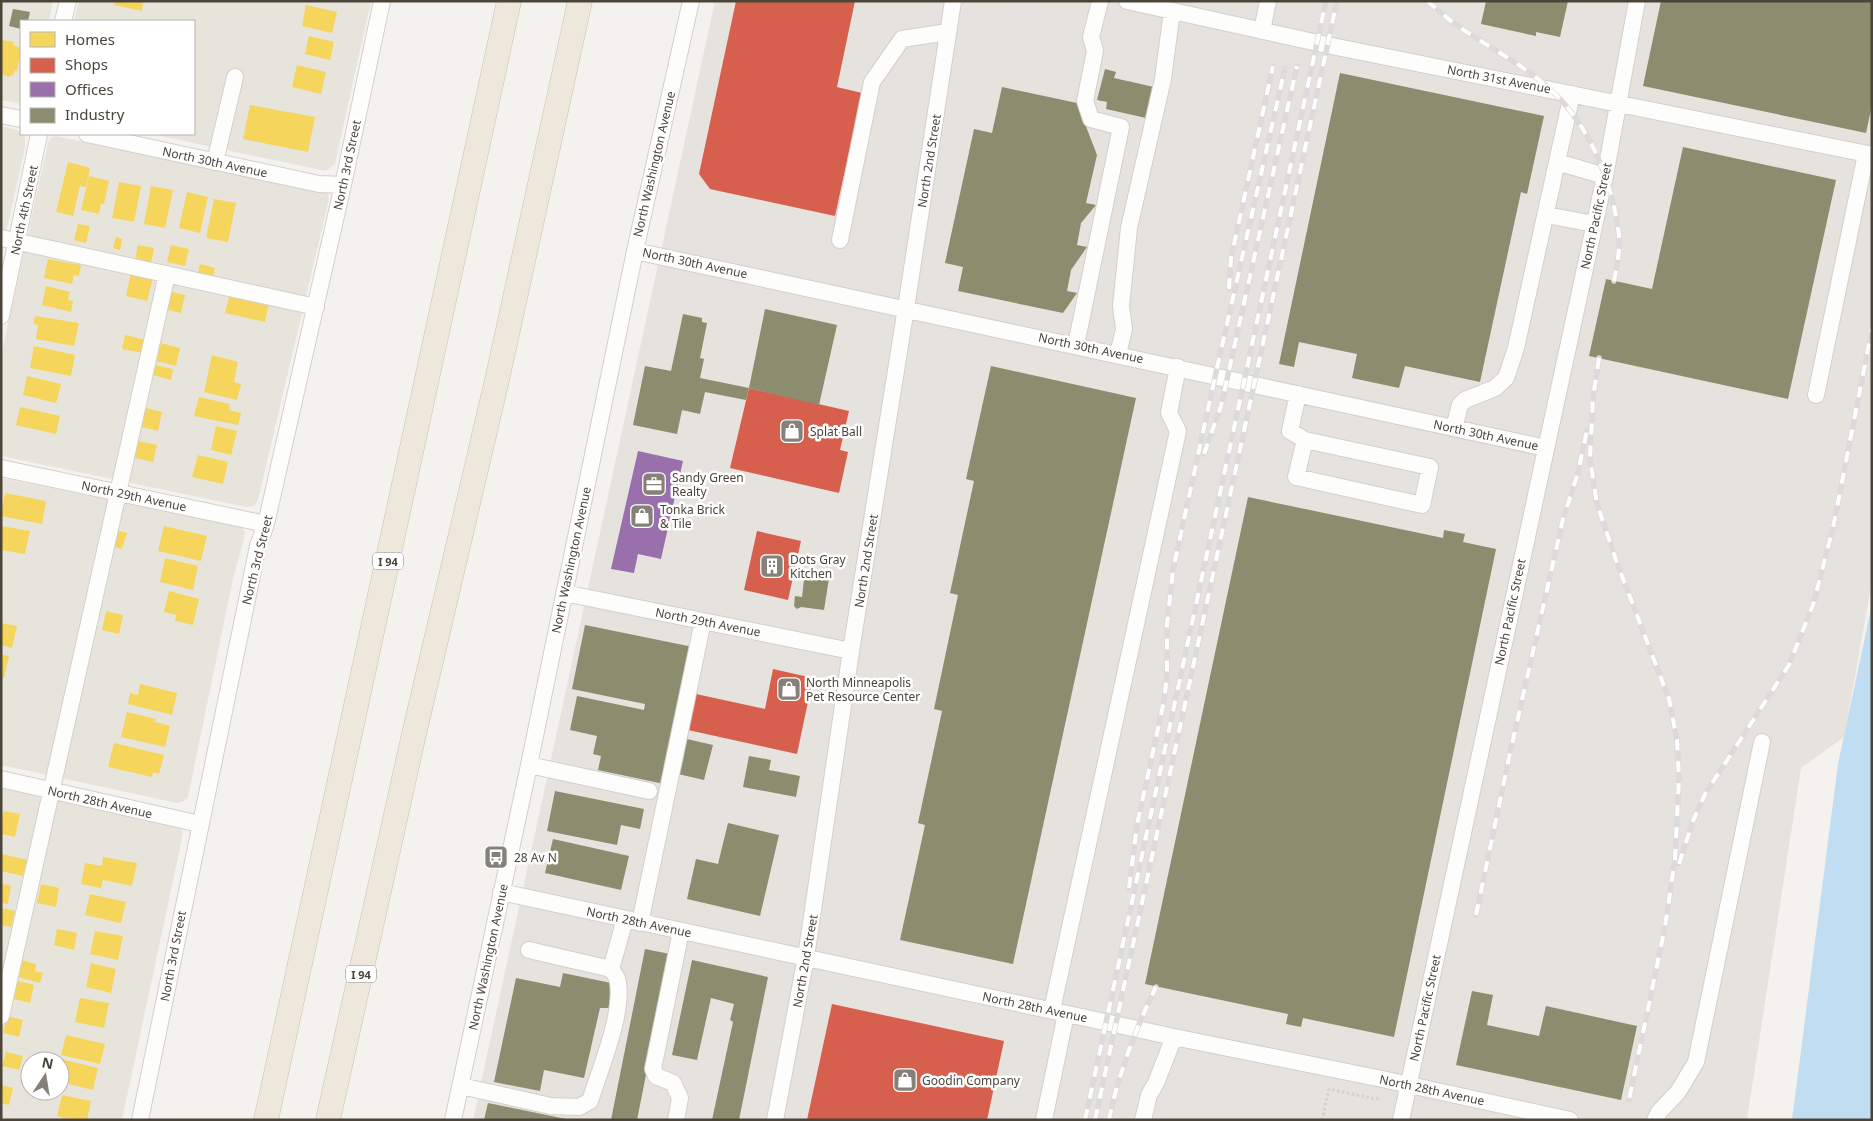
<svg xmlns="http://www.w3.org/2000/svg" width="1873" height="1121" viewBox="0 0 1873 1121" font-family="'Noto Sans',sans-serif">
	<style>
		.residential { fill: #e7e4dc; fill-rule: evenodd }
		.industrial { fill: #e6e2de }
		.parking { fill: #e6e3df }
		.water { fill: #c0ddf1 }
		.homes { fill: #f6d55c }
		.shops { fill: #d6604d }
		.offices { fill: #9970ab }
		.industry { fill: #8c8c6e }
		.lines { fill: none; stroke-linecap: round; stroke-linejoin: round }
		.minor-casing { stroke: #d2d0cb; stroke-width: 18 }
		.highway-casing { stroke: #ccbfa9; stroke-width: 25 }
		.path { stroke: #d3d2cc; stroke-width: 3; stroke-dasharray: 2.5 2.5; stroke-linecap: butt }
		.minor { stroke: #fdfdfc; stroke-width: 16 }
		.highway { stroke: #ede8db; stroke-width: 24 }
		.rail-casing { stroke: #dbdbda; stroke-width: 5.5 }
		.rail { stroke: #fff; stroke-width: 4; stroke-dasharray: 11; stroke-linecap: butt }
		.labels { text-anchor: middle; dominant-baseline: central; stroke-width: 5; stroke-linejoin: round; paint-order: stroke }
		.shield { fill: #fff; stroke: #817c74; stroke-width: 1 }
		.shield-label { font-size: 11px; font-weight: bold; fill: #4b4439 }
		.street-label { font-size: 12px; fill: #4b4439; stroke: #fff }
		.poi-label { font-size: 12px; fill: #4b4439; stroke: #fff; text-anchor: start }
	</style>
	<rect width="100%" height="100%" fill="#f4f2ee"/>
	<!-- residential -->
	<path class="residential" d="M1,1H53L49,21H21V104L1,100Z
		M79,1H371L335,164L326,171L151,134H194V21H74Z
		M1,126L17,130L22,134L25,137V147L1,256Z
		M55,136L326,190L328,193L329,199L258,500L254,506L246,507L1,456V356L48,143L51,138Z
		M1,478L238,525L244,530L245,534L232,583L188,797L184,801L177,803L1,765Z
		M1,788L179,824L181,828L183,834L122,1120H1ZM30,1061H60V1091H30Z"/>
	<!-- industrial -->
	<path class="industrial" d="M715,1H1872V582L1844,737L1801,768L1747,1120H473Z"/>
	<!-- parking -->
	<path class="parking" d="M990,1L1082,21L1067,98L974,77Z
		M1570,1H1653L1637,83L1566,67L1571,50L1563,35Z
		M1116,22L1165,33L1154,85L1116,77L1118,68L1106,66Z
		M879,87L896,91L872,207L855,203Z
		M1547,108L1564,112L1585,146L1579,171L1562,167L1554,206L1568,210L1526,414L1477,404L1522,193L1537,196L1542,175L1533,173Z
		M1132,117L1147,121L1109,294L1095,291Z
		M691,202L880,243L874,275L684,234Z
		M835,340L867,347L858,391L825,384Z
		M933,366L967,371L883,925L849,919Z
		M1139,400L1196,413L1139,695L1151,698L1092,978L1047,968L1061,903L1049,900L1136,492L1120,488Z
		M1315,422L1460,453L1442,534L1272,498L1279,469Z
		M692,461L723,468L695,596L658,587L666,555H671Z
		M1479,472L1511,478L1496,546L1465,540Z
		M1160,989L1231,1004L1239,1019L1168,1003Z
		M1181,1064L1324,1094L1319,1120H1135L1144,1082L1179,1076Z"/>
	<!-- water -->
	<path class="water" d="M1872,604V1120H1792L1838,764Z"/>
	<!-- homes -->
	<path class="homes" d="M115,1H143L142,11L114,5Z
		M306,5L337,12L332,33L302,26Z
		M309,36L334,42L330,60L305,54Z
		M2,40L14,42L13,45L21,48L17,71L15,70L13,76L10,75V77L3,75L4,74L1,73Z
		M297,65L326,72L321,94L292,87Z
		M250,105L315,117L308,152L243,139Z
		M68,162L90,168L86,187L80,186L73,216L56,212Z
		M89,176L109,181L104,204H101L99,214L81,210Z
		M119,182L141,186L134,222L112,218Z
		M151,186L173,190L165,228L144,224Z
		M187,192L208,197L200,233L179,228Z
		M214,199L236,203L228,242L206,238Z
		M78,224L90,226L86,243L74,240Z
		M116,237L122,239L120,250L113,248Z
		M138,245L154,248L151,263L135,260Z
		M171,245L189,249L185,266L167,262Z
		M48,259L81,265L79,276L74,275L72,284L44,278Z
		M200,264L215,268L213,277L198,273Z
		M131,272L153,277L147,301L126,296Z
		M46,286L70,292L68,300L73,301L71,312L42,305Z
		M168,291L185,295L181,313L163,309Z
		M230,294L269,303L265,322L225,313Z
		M35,316L79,323L74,346L36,339L38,325L33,324Z
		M125,335L145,340L142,353L122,349Z
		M161,343L180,348L176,366L156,361Z
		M34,346L75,355L71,376L30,368Z
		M212,355L238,362L234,382L241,384L237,400L204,392Z
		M155,365L173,369L171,380L153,375Z
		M27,376L61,384L56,403L23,395Z
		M199,397L230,404L229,410L241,413L238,425L194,416Z
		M20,407L60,416L56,434L16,425Z
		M142,407L162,412L158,431L138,426Z
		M216,426L237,431L231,455L211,450Z
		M138,441L157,445L153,462L135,458Z
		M198,455L228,462L223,484L192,477Z
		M5,493L46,501L42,524L1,516Z
		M1,526L30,531L25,554L1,550Z
		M164,526L207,536L201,561L158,551Z
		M111,529L127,533L122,549L107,545Z
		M165,558L198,566L193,590L160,582Z
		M169,591L199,599L193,625L175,621L176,615L164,612Z
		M106,611L123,615L119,634L102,630Z
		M1,623L17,626L12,648L1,645Z
		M1,654L9,656L4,678L1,677Z
		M140,684L177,693L172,715L128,704L130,693L138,695Z
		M127,712L156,719L155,722L170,726L165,747L121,737Z
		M114,743L164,755L159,774L153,772L152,777L108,767Z
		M4,811L20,814L15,837L1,834V821Z
		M2,854L27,860L23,876L1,871Z
		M103,857L137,863L132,886L103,880L101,888L81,884L85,863L102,866Z
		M1,884L11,885L8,904L1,903Z
		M41,884L59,888L56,907L37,903Z
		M90,894L126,902L121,923L85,915Z
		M1,908L15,911L11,927L1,925Z
		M57,929L77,933L74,950L54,945Z
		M95,931L123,936L118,960L90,954Z
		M18,959L36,964L35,971L43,973L40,983L13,976Z
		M91,963L116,969L111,993L86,987Z
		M14,980L34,985L30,1003L10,998Z
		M80,998L109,1003L104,1028L75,1022Z
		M7,1016L23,1020L19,1037L3,1033Z
		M66,1035L105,1044L100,1064L61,1055Z
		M6,1052L23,1056L19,1070L2,1066Z
		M61,1059L98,1068L93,1090L60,1082Z
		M1,1085L13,1088L9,1105L1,1103Z
		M62,1095L91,1101L87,1120H72L57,1116Z"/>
	<!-- shops -->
	<path class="shops" d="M736,1H855L837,87L862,93L835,216L710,189L699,174Z
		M749,388L849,411L840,450L848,452L839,493L730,468Z
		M757,531L801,541L788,600L744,590Z
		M773,669L813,678L797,754L688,730L696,694L765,709Z
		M832,1004L1004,1041L987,1120H807Z"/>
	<!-- offices -->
	<path class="offices" d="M638,451L683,461L661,559L638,554L634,573L611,569Z"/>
	<!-- industry -->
	<path class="industry" d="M1486,1H1568L1560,37L1536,32V36L1481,24Z
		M1661,1H1872V105L1866,133L1643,86Z
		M13,9L30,12L28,21H21V29L9,26Z
		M1105,69L1116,72L1114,78L1154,87L1146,118L1106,109L1107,102L1097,100Z
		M1340,73L1544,116L1527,194L1521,192L1480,382L1405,366L1399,388L1352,378L1357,354L1299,342L1294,367L1279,364Z
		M1002,87L1077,103L1097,155L1086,203L1096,205L1081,223L1077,245L1087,247L1071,270L1067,291L1077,293L1063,313L958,291L963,267L945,263L974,129L992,133Z
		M1683,147L1836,180L1788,399L1589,356L1606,279L1652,289Z
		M765,309L837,325L819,405L749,388Z
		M683,314L702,318V322L707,323L700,358L704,359L700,378L749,388L746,400L705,392L700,414L682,410L677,434L633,425L645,366L671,371Z
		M991,366L1136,398L1013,964L900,940L925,825L918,823L942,711L934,709L958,595L950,593L974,481L966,479Z
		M1248,497L1443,538L1444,530L1465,534L1463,542L1496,549L1394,1037L1303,1018L1301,1027L1286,1024L1288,1014L1145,984Z
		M805,571L829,578L824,610L801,607L797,609L794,606L795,596L802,597Z
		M585,625L693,647L664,784L598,770L601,756L593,754L597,736L570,730L577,696L644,710L645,704L572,689Z
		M687,739L713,745L704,780L678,774Z
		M749,756L771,760L769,770L800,776L796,797L743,787Z
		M555,791L644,809L640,829L621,825L617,845L547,831Z
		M728,823L779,835L760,916L687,899L696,859L718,864Z
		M553,839L629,856L621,890L545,873Z
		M645,949L670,954L637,1120H611Z
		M692,960L768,977L739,1120H712L733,1022L730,1020L734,1004L711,998L697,1060L672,1055Z
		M563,973L611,983L609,1008H600L584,1078L544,1070L540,1091L494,1082L516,978L560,987Z
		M1472,991L1493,995L1487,1025L1539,1036L1546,1006L1637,1026L1621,1100L1456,1065Z
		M488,1103L566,1119V1120H484Z"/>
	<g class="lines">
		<!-- minor casing -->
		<g class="minor-casing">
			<path id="minor" d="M1127,1L1327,45L1872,155
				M63,21L68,1
				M1262,31L1268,1
				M1,115L21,119
				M87,134L319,184L343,185
				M215,162L235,77
				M1557,162L1605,176
				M1546,215L1594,224
				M1,238L316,307
				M840,240L872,82L902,39L948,32
				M635,251L1546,448
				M1,316L39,134
				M1076,345L1121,127L1091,119L1085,101L1095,51L1091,37L1100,1
				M1118,354L1124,329L1121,306L1129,228L1163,79L1172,11
				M1298,394L1290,431L1305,440L1430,467L1422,505L1296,477L1305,440
				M1816,395L1866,154
				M1454,428L1460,405L1465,400L1495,388L1506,378L1516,348L1572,94
				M1,468L266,524
				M564,593L851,651
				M529,765L649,791
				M1,779L200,824
				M501,892L1174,1037L1382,1079L1570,1120
				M640,923L703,621
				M529,950L611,969L625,919
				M1052,1010L1178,431L1169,413L1178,367
				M1,1016L167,274
				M461,1086L551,1106L579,1107L590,1101C600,1069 623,1015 618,983C618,978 614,973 611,969
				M140,1120L258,546L266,524L343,185L382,1
				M453,1120L529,765L635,251L691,1
				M676,1120L680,1098L673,1083L656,1076L653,1069L681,931
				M775,1120L806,957L851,651L906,308L953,1
				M1044,1120L1066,1014
				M1143,1120L1149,1095L1156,1083L1174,1037
				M1401,1120L1605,176L1637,1
				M1655,1120L1659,1112L1678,1092L1696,1062L1762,742"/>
		</g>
		<!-- highway casing -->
		<g class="highway-casing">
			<path id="highway" d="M266,1120L509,1
				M328,1120L414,734L497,380L580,1"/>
		</g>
		<!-- path -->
		<path class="path" d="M1322,1120L1329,1089L1375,1099L1379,1098"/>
		<!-- minor -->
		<use href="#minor" class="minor"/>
		<!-- highway -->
		<use href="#highway" class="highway"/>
		<!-- rail casing -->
		<g class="rail-casing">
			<path id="rail" d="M1427,1C1436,8 1444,16 1454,23C1485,46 1522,63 1551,90C1590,126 1613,183 1619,236C1620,250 1617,266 1614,281
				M1229,289L1231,258L1273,66
				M1599,358L1593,398L1590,459L1597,504L1617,563L1669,699L1677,740L1679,779L1675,859L1665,927L1629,1100
				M1204,454L1221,406L1297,66
				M1679,864L1693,821L1705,794L1789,665L1813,605L1833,528L1872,328
				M1129,888L1137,825L1164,701L1167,675V624L1173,570L1215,377L1285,68
				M1476,915L1510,753L1563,519L1578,473L1587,430
				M1085,1120L1326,1
				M1095,1120L1337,1
				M1109,1120C1117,1078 1137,1025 1156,987"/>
		</g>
		<!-- rail -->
		<use href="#rail" class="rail"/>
	</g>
	<!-- icons -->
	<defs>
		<g id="shop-square" transform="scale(1.25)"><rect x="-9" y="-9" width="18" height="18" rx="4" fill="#868178" stroke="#fff"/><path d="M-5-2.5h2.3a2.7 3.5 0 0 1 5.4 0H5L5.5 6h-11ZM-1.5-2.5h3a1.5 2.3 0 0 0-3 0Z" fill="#fff"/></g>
		<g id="office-square" transform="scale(1.25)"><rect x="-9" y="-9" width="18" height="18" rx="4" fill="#868178" stroke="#fff"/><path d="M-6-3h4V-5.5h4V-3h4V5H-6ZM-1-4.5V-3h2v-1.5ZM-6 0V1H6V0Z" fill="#fff"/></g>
		<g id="building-square" transform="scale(1.25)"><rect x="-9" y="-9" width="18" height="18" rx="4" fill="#868178" stroke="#fff"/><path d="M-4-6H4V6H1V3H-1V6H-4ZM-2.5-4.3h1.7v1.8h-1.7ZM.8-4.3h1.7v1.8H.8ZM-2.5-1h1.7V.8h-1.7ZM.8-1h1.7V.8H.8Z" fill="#fff"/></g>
		<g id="bus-square" transform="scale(1.25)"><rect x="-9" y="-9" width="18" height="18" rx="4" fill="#868178" stroke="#fff"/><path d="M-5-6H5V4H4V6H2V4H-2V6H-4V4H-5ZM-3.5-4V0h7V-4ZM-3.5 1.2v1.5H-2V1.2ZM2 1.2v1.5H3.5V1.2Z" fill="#fff"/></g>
	</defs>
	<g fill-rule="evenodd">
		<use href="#shop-square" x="792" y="431"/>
		<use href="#office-square" x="654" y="484"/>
		<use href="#shop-square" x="642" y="516"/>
		<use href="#building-square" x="772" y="566"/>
		<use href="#shop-square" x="789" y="689"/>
		<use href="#bus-square" x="496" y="857"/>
		<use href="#shop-square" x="905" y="1080"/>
	</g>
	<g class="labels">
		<!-- shield labels -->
		<g class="shield">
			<rect x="373" y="552.5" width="30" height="17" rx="4"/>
			<rect x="346" y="965.5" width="30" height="17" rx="4"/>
		</g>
		<g class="shield-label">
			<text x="388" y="561">I 94</text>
			<text x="361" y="974">I 94</text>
		</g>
		<!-- street labels -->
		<g class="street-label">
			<text transform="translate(1499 79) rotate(11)">North 31st Avenue</text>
			<text transform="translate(929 161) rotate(-81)">North 2nd Street</text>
			<text transform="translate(215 162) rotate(12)">North 30th Avenue</text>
			<text transform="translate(654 164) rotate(-77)">North Washington Avenue</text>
			<text transform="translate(347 165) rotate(-78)">North 3rd Street</text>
			<text transform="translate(24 210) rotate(-78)">North 4th Street</text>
			<text transform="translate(1596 216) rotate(-78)">North Pacific Street</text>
			<text transform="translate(695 263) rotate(12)">North 30th Avenue</text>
			<text transform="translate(1091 348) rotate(12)">North 30th Avenue</text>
			<text transform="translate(1486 435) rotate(12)">North 30th Avenue</text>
			<text transform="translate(134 496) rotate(12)">North 29th Avenue</text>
			<text transform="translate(257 560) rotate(-76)">North 3rd Street</text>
			<text transform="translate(571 560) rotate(-78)">North Washington Avenue</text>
			<text transform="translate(866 561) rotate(-81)">North 2nd Street</text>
			<text transform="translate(1510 612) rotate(-78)">North Pacific Street</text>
			<text transform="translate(708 622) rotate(11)">North 29th Avenue</text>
			<text transform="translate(100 802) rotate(13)">North 28th Avenue</text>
			<text transform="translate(639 922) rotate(12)">North 28th Avenue</text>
			<text transform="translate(173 956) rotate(-79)">North 3rd Street</text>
			<text transform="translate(488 957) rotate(-78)">North Washington Avenue</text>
			<text transform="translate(805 961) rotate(-80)">North 2nd Street</text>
			<text transform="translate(1035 1007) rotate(12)">North 28th Avenue</text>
			<text transform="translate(1425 1008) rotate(-78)">North Pacific Street</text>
			<text transform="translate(1432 1090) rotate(12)">North 28th Avenue</text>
		</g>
		<!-- poi labels -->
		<g class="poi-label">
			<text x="810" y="431">Splat Ball</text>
			<text x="672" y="477">Sandy Green<tspan x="672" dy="14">Realty</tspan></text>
			<text x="660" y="509">Tonka Brick<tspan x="660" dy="14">&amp; Tile</tspan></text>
			<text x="790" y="559">Dots Gray<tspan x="790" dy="14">Kitchen</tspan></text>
			<text x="806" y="682">North Minneapolis<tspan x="806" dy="14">Pet Resource Center</tspan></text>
			<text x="514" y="857">28 Av N</text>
			<text x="922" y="1080">Goodin Company</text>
		</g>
	</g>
	<!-- border -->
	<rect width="1873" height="1121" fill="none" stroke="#4b4439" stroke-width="5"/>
	<!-- legend -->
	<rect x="20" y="20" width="175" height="115" fill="#ffffff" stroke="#b7b4b0"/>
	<rect x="30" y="32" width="25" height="15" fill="#f6d55c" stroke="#b7b4b0"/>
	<text x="65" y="45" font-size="15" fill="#4b4439">Homes</text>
	<rect x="30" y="58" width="25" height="15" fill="#d6604d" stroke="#b7b4b0"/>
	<text x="65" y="70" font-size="15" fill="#4b4439">Shops</text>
	<rect x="30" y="82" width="25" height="15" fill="#9970ab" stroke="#b7b4b0"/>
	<text x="65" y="95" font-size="15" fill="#4b4439">Offices</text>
	<rect x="30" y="108" width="25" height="15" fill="#8c8c6e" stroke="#b7b4b0"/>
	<text x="65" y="120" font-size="15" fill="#4b4439">Industry</text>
	<!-- north arrow -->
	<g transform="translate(45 1076) rotate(12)"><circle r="24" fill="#ffffff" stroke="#b7b4b0"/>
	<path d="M0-4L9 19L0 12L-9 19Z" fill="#868178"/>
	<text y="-8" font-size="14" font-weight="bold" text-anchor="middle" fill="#4b4439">N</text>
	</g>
</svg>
